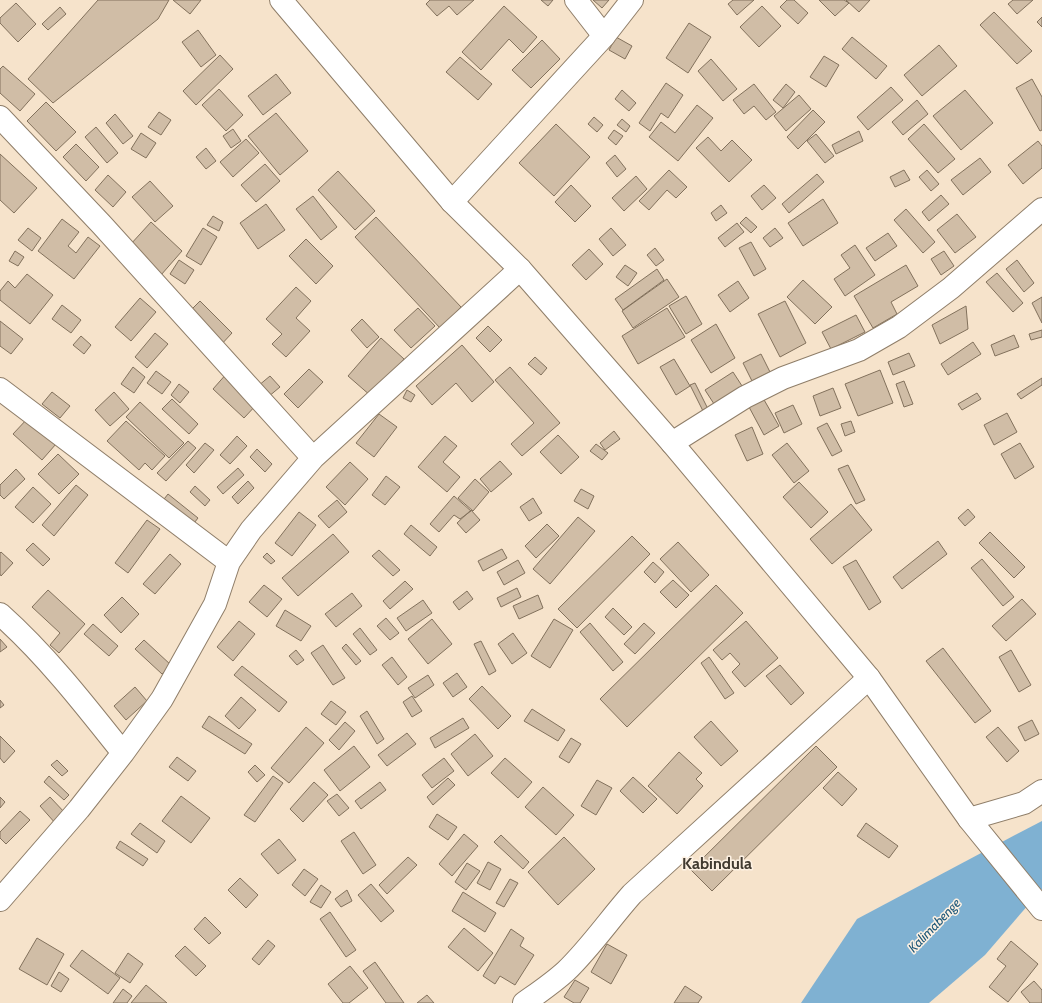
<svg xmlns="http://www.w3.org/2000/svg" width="1042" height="1003" viewBox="0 0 1042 1003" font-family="Cabin,sans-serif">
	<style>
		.water { fill: #7fb1d2 }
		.building { fill: #d0bda6; stroke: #82715c }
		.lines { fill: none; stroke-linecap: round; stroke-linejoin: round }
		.minor-casing { stroke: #8f7e69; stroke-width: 24 }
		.tertiary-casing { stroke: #8f7e69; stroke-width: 24 }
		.trunk-casing { stroke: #8f7e69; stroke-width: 24 }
		.minor { stroke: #fff; stroke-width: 22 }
		.tertiary { stroke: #fff; stroke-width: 22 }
		.trunk { stroke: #fff; stroke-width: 22 }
		.labels { text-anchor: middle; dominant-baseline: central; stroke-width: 3; stroke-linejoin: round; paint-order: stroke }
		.water-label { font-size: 13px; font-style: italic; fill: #1d5779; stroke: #fdf1e3 }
		.district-label { font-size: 16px; font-weight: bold; fill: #413a30; stroke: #fdf1e3 }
	</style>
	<rect width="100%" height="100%" fill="#f6e3cb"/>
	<!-- water -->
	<path class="water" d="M1042,821V889L985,955L929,1003H801L857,919L1015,835Z"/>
	<!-- building -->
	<path class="building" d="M98,0H169L158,19L53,103L28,79Z
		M173,0H201L190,14Z
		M430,0H474L457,15L449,6L437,16L426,4Z
		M541,0H553L548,6Z
		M593,0H609L602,8Z
		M733,0H754L737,15L728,4Z
		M787,0H794L808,13L798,24L780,7Z
		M819,0H844L849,3L835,16Z
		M846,0H870L859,12Z
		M1013,0H1033L1017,14L1008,4Z
		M16,3L36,24L18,42L0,23V18Z
		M504,6L537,37L523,53L509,39L481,70L462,52Z
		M762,6L781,26L759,47L740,27Z
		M60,7L66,14L48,30L42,24Z
		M994,12L1032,51L1017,64L980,25Z
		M1042,17V27L1037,22Z
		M689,23L711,37L688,73L666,58Z
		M198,30L216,55L201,67L182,42Z
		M616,37L632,46L625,59L609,50Z
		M852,37L887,66L876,79L842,49Z
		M542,40L560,59L531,88L512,70Z
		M939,45L957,66L922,96L904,75Z
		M220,55L233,69L196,105L183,91Z
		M824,56L839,65L826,87L810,77Z
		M460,57L492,84L478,100L446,72Z
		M711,59L737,89L723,101L698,71Z
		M3,66L35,94L20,111L0,93V69Z
		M276,74L291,93L263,115L248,96Z
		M1032,79L1042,97V130L1040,131L1016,88Z
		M666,83L683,95L668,118L661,113L650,131L639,123Z
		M754,84L776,112L766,120L754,106L744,114L733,100Z
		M786,84L795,92L783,108L773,100Z
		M891,87L903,100L868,130L857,117Z
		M219,89L243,115L226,131L202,105Z
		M622,90L636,103L629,111L615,99Z
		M965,90L993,123L961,150L933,116Z
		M799,95L811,109L786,131L774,116Z
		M917,100L928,114L903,135L892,122Z
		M46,102L76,132L56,151L27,121Z
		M697,105L713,118L678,161L649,137L661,122L675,133Z
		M813,110L825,122L798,149L787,137Z
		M159,112L171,120L161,135L148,127Z
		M276,113L308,151L280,175L248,136Z
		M115,114L133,136L123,144L106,123Z
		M594,117L603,125L597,132L588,124Z
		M622,119L630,126L626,132L617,125Z
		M556,124L590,157L554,196L519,163Z
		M924,124L955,159L938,173L908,139Z
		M96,127L118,153L107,163L85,137Z
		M233,129L241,141L231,148L223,136Z
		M614,130L623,136L616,145L608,138Z
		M859,131L863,141L836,154L832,145Z
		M141,133L156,143L146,158L131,149Z
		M816,134L834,156L825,163L807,141Z
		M708,137L721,151L732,140L752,160L729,182L696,148Z
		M246,139L259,153L233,177L220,162Z
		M1038,141L1042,146V168L1023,184L1008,165Z
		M76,144L99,167L86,181L63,157Z
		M206,148L216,161L206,169L196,157Z
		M0,154L37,188L14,213L0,200Z
		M615,155L626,169L617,177L606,163Z
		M980,158L991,172L963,195L951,180Z
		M265,164L280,181L256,202L241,185Z
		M669,170L687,187L676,198L667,190L649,210L639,201Z
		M904,170L910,180L895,187L890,177Z
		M927,170L939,184L931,191L919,177Z
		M338,171L375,211L355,230L318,190Z
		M817,174L824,182L789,213L782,204Z
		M108,175L126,192L113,207L95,190Z
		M636,176L647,189L624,211L612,198Z
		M150,181L173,206L155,222L132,197Z
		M571,185L591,206L575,222L555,202Z
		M764,185L776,198L762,210L751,196Z
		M941,195L949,204L929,221L922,212Z
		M313,196L337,227L321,240L296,209Z
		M823,199L838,223L803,246L788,223Z
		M266,204L285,230L258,249L240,223Z
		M721,205L727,213L716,221L711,213Z
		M906,209L935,242L923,253L894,220Z
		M957,214L976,237L955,253L937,230Z
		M213,216L223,222L219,231L207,225Z
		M376,217L461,307L440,328L355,237Z
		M746,217L757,227L751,233L740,223Z
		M62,219L79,232L68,246L76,253L88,237L100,246L74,279L38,251Z
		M151,222L182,251L161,275L130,245Z
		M737,223L744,232L725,247L718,238Z
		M28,228L41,238L32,251L18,240Z
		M203,228L217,237L201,265L186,256Z
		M611,228L626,245L613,256L599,239Z
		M775,228L783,238L770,247L763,238Z
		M888,233L897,246L875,261L866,248Z
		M306,239L333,266L316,284L289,256Z
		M751,242L766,269L754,276L739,248Z
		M855,245L875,275L845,296L834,279L850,268L841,255Z
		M655,248L664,260L656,266L647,255Z
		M589,249L603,264L586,280L572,265Z
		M15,251L24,257L18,266L9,261Z
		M944,251L954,266L941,275L931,259Z
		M179,260L194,270L185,284L170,274Z
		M1017,260L1034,283L1024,292L1006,269Z
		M625,265L637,273L628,286L616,277Z
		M906,265L918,286L891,302L897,314L873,328L854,296Z
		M657,269L664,280L623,310L615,299Z
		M997,273L1023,303L1013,312L986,282Z
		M27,274L53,295L30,324L0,300V291L8,281L15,288Z
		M667,279L679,297L633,328L622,311Z
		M803,280L832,307L815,324L787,297Z
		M738,281L749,298L730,312L718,295Z
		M296,287L311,301L296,318L310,331L286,357L272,344L282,334L266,319Z
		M686,296L702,324L686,334L669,306Z
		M1042,297V323L1032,303Z
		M140,298L156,312L131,341L115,327Z
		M200,301L232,333L219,347L186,315Z
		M785,301L806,343L780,357L758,314Z
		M62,305L81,320L71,333L52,319Z
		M966,306L968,329L940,344L932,325Z
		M418,308L435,326L411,348L394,330Z
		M667,308L685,337L638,364L622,336Z
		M856,315L865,332L831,349L822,332Z
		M362,319L379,337L367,348L351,330Z
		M0,321L23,339L11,354L0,346Z
		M716,324L735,358L711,373L691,340Z
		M488,326L502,340L490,352L476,338Z
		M1042,330V337L1031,340L1029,334Z
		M155,333L168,344L147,368L135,357Z
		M1014,335L1019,347L995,356L991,345Z
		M81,336L91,345L84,354L73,345Z
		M381,338L404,359L371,396L348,376Z
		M973,342L981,354L948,375L941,364Z
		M462,345L494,382L472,402L456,383L432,405L416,386Z
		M909,353L915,366L893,375L888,362Z
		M761,354L770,372L752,381L743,363Z
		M535,357L547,368L541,375L528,364Z
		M674,359L690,386L676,395L660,367Z
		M133,367L145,377L134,393L121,384Z
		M510,367L560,423L522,456L511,444L534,423L495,380Z
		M309,369L323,382L298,408L284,394Z
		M880,370L893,403L858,416L845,384Z
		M156,371L171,382L162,394L147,383Z
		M228,372L259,402L244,418L213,389Z
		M733,372L744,389L716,407L705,390Z
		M270,376L280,387L268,397L258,386Z
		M1042,378V385L1021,399L1017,394Z
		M904,381L913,404L904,407L896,384Z
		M695,383L709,411L704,413L690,385Z
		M179,384L189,392L180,403L171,395Z
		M833,388L841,408L820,416L813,396Z
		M407,390L415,395L411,402L403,398Z
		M52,392L70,406L60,418L42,404Z
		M114,392L129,409L110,426L95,410Z
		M977,393L981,399L962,410L958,404Z
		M763,398L779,426L764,435L749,407Z
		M172,399L198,424L189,434L162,409Z
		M140,402L184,443L169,458L126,417Z
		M793,405L802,424L784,433L775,413Z
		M1007,413L1017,432L994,445L984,425Z
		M379,414L397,427L374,457L356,443Z
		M28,418L56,444L42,460L13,434Z
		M126,421L165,456L152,470L145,463L139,470L107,441Z
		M851,421L855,432L845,436L841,424Z
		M827,423L842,451L832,456L817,428Z
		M752,427L763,454L747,461L735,435Z
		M614,431L620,439L605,450L600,443Z
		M558,435L579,457L561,474L540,452Z
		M237,436L247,446L230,464L220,455Z
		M445,436L457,446L443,462L460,477L447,492L418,467Z
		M188,441L196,448L166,481L157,473Z
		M205,443L214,450L194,473L186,465Z
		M787,443L809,471L794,483L772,455Z
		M1020,443L1034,467L1015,479L1001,454Z
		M596,444L608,453L602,460L590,451Z
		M257,449L272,464L265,472L250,457Z
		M58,454L79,474L59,494L38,474Z
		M500,461L512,474L491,492L480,479Z
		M350,462L368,479L345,505L326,487Z
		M848,465L865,500L856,504L838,469Z
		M238,468L244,475L223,494L217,487Z
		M16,469L25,479L4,499L0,495V485Z
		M386,476L400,487L385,505L372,495Z
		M475,479L489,492L473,511L458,498Z
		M248,481L254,488L238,504L232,497Z
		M799,482L828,512L811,528L783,497Z
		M76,485L88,495L54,536L42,525Z
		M195,486L210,500L205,506L190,492Z
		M33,487L51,504L33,523L15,507Z
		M581,489L594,496L588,509L574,501Z
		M168,494L198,518L191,527L161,503Z
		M454,496L471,511L460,519L454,515L439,532L430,524Z
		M533,498L542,513L529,521L520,507Z
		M337,500L347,512L329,528L318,516Z
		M851,504L872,530L832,564L810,539Z
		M968,509L975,517L965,526L958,518Z
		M471,510L480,520L466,533L457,523Z
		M299,512L316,525L292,556L275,543Z
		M578,517L595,531L550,584L533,569Z
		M147,520L160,529L128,573L115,563Z
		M547,524L559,536L536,558L525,546Z
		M411,525L437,547L430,556L404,534Z
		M990,532L1025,567L1014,578L979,543Z
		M333,534L349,552L298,596L282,578Z
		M632,536L650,554L577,628L558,609Z
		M938,541L947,554L902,589L893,577Z
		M678,542L709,575L691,592L660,559Z
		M33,543L50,559L43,566L26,550Z
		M502,549L507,558L483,571L478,561Z
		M379,550L400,570L393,576L372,556Z
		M1,552L13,563L1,576L0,574V553Z
		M267,553L275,561L271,564L263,557Z
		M170,554L181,564L155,594L143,584Z
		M982,559L1014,597L1003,606L971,568Z
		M518,560L525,573L504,585L497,572Z
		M856,560L881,602L869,610L843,567Z
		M653,562L664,572L655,583L644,572Z
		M673,580L689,595L676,608L660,592Z
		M405,581L413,589L390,609L383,601Z
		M264,585L282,599L267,617L249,602Z
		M716,585L743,613L627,727L600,699Z
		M517,588L521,597L501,607L497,598Z
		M48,590L85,624L59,653L50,645L60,633L32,607Z
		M467,591L473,599L459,610L453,602Z
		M352,593L362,606L336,627L325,614Z
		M538,595L543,608L519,619L513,606Z
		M122,597L139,614L121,633L104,615Z
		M1022,599L1036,614L1006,641L992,626Z
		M423,600L432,613L406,631L397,618Z
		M613,608L632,627L624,635L605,617Z
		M285,610L311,626L301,641L276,626Z
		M386,618L399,633L390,640L377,626Z
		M432,619L452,644L428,664L408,639Z
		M554,619L573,630L550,668L531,656Z
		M239,621L255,634L233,661L217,647Z
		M746,621L778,658L745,687L732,672L740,664L730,653L722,660L713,650Z
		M590,623L623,662L613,671L580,632Z
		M644,623L655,633L635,654L624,644Z
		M93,624L118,646L109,656L84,634Z
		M360,628L377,650L370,655L353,634Z
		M513,633L527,653L512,664L498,644Z
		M0,639L7,647L0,652Z
		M144,640L171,665L162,674L135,649Z
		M481,641L496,671L489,675L474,644Z
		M346,644L361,661L356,665L342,648Z
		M323,645L345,678L333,685L311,653Z
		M943,648L991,711L975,723L926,661Z
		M296,650L304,660L297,665L289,656Z
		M1011,650L1031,685L1019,692L999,657Z
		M392,657L407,677L398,685L382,665Z
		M709,657L734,693L725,699L701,663Z
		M780,665L804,693L791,705L766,676Z
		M242,666L287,702L279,712L234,675Z
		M457,673L467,687L453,697L443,683Z
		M428,675L434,685L415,698L408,688Z
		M482,686L511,716L498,729L469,699Z
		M135,687L147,701L126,720L114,706Z
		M412,696L422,711L412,717L403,702Z
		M241,697L256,710L239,729L225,716Z
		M0,700L4,705L0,708Z
		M331,701L346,712L336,725L321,714Z
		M532,709L565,730L558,741L524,721Z
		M367,711L384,739L377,744L360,716Z
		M209,716L252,744L245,754L202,727Z
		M463,718L469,728L435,748L430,738Z
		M1032,720L1039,734L1025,741L1018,727Z
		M711,721L738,751L721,766L694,737Z
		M345,722L355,731L339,750L329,740Z
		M306,727L324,743L289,783L271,768Z
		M998,727L1019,751L1007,762L986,737Z
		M407,733L416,744L387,766L378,755Z
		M475,734L493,756L468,776L451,754Z
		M0,736L15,751L4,763L0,758Z
		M571,738L581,744L569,763L559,757Z
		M354,746L370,767L340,791L324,770Z
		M816,746L837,767L712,891L691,870Z
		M679,752L702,773L696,779L703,786L677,814L648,786Z
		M177,757L196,771L188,781L169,767Z
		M444,758L454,771L432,788L422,775Z
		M505,758L532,782L518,798L491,773Z
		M57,760L68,771L62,776L51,765Z
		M255,765L265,775L257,782L248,772Z
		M838,772L857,789L842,806L823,788Z
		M49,776L69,795L64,800L44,782Z
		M273,776L283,783L255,822L244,815Z
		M633,777L657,799L643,813L620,791Z
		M448,778L455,785L433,805L427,797Z
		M597,780L612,788L596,815L581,806Z
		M314,782L328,795L303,822L290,809Z
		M380,782L386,790L361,809L355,801Z
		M543,787L574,815L556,835L525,807Z
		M337,794L349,808L339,816L327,801Z
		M181,796L210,818L191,843L162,821Z
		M0,797L5,802L0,808Z
		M50,797L66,814L56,824L40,806Z
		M20,811L30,820L6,844L0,838V832Z
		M437,814L457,827L448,840L429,827Z
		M140,823L165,841L157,853L131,834Z
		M866,823L898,846L889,858L857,836Z
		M354,832L376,865L363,874L341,841Z
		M464,834L478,846L452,876L439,864Z
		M501,835L529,862L523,869L494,842Z
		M564,837L595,869L558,905L528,872Z
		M279,839L296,860L278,874L261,854Z
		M120,841L148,859L143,866L116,848Z
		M408,857L417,865L387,894L379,885Z
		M488,862L501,869L490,890L477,883Z
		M467,863L480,871L466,890L455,882Z
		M304,869L318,879L305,896L292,885Z
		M240,878L258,895L246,908L228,890Z
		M510,879L518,883L504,907L496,903Z
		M371,884L394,911L381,922L358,895Z
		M321,885L331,892L321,908L310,902Z
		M347,890L352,901L341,907L335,899Z
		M463,892L496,913L485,932L452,911Z
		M330,912L356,950L346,957L320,919Z
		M205,917L221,933L209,944L194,929Z
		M464,928L493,953L478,971L448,947Z
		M511,929L524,938L520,946L534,955L515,985L500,976L495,984L483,976Z
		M37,938L64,954L47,985L19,969Z
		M268,940L275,946L259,965L252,959Z
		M1011,941L1038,964L1008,1002L989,987L1006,966L997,959Z
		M607,944L627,955L611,984L591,972Z
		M185,946L206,966L196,976L175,956Z
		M82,950L120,978L108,994L70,966Z
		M128,953L143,964L130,983L115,973Z
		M375,962L404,1003H386L363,971Z
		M350,966L368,988L349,1003H343L328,984Z
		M59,972L69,979L61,992L51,986Z
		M575,980L589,988L580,1003H574L564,997Z
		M1034,981L1042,990V1003H1030L1021,992Z
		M146,985L167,1003H131Z
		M685,986L702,997L698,1003H674Z
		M123,989L132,996L127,1003H113Z
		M427,995L434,1003H417Z"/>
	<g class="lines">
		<!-- minor casing -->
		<g class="minor-casing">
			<path id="minor" d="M576,0L604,36
				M0,117L102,225L313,458
				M0,389L229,562
				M672,443L745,397L783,378L859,350L899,327L951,288L1042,209
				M0,614C46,655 85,705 123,753
				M969,819L1024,803L1042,791
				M0,900L79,809L123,753L162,699L215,604L229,562L251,530L313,458L520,269
				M524,1003C538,993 553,983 566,971C590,948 609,920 632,894L869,678"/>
		</g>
		<!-- tertiary casing -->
		<g class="tertiary-casing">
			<path id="tertiary" d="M452,202L604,36L632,0"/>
		</g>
		<!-- trunk casing -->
		<g class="trunk-casing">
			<path id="trunk" d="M281,0L452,202L520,269L672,443L869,678L969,819L1042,909"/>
		</g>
		<!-- minor -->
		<use href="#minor" class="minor"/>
		<!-- tertiary -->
		<use href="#tertiary" class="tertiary"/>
		<!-- trunk -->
		<use href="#trunk" class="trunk"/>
	</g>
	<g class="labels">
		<!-- water labels -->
		<g class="water-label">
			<text transform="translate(934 925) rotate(-46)">Kalimabenge</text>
		</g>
		<!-- district labels -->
		<g class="district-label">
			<text x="717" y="863">Kabindula</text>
		</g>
	</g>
</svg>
